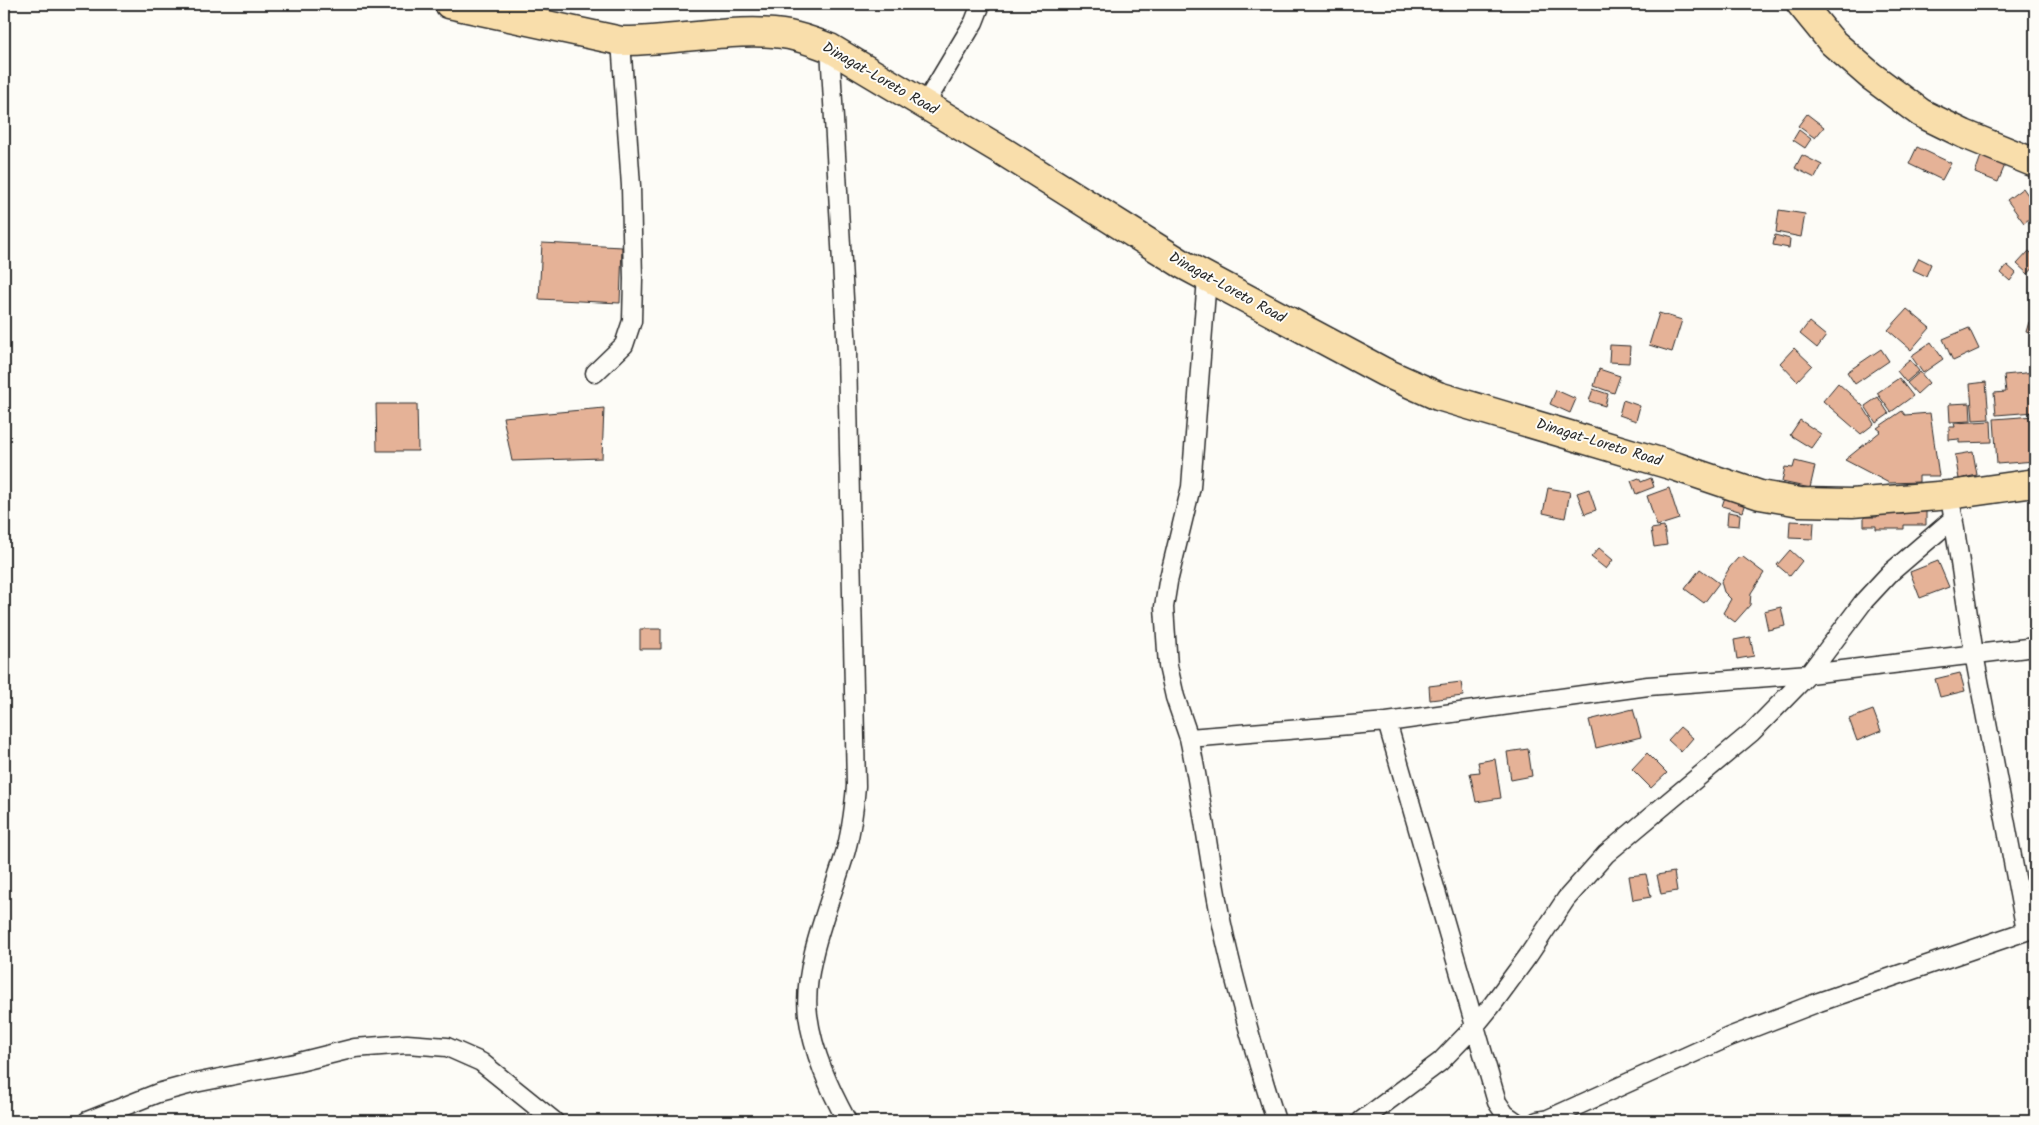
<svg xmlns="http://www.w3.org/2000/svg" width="2039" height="1125" viewBox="0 0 2039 1125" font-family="Kalam,sans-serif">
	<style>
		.building { fill: #e5b297; stroke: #2b2b2b }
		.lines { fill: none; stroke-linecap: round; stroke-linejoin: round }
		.minor-casing { stroke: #2b2b2b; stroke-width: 21 }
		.primary-casing { stroke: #2b2b2b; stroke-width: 31 }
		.minor { stroke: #fdfcf7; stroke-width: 18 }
		.primary { stroke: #f9deab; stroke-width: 28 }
		.labels { text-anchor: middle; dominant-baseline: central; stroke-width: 4; stroke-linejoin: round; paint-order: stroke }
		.street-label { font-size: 15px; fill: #2b2b2b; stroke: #fdfcf7 }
	</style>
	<rect width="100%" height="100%" fill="#fdfcf7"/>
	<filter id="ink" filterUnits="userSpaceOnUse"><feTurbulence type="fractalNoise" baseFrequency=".02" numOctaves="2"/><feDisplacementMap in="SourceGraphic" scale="10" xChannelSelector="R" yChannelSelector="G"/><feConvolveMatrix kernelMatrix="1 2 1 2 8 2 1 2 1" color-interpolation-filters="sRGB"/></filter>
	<g filter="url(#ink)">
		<!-- building -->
		<path class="building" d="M1807,114L1824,127L1815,138L1798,126Z
			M1799,130L1811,139L1805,148L1793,140Z
			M1917,147L1951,163L1942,180L1909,164Z
			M1802,155L1822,165L1815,178L1795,168Z
			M1981,156L2005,165L1998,182L1975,173Z
			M2023,188L2035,205V214L2024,223L2007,200Z
			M1779,210L1805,214L1801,237L1776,232Z
			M1775,235L1790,239L1789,248L1773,245Z
			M542,243L622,247L620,303L539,299Z
			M2029,251L2035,257V266L2028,274L2017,264Z
			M1919,258L1931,264L1926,276L1913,270Z
			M2007,265L2016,273L2010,281L2001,273Z
			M1907,309L1930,328L1911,350L1888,330Z
			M1659,313L1682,320L1672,352L1649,345Z
			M1809,322L1826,336L1817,348L1800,334Z
			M2029,322L2035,323V335L2026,332Z
			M1969,328L1979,349L1953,361L1943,339Z
			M1931,342L1943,359L1923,373L1911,356Z
			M1610,345L1630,346L1629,363L1609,362Z
			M1794,348L1812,365L1797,381L1780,363Z
			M1881,349L1889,361L1855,384L1847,372Z
			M1910,360L1919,371L1906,382L1897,371Z
			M1599,369L1620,376L1614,393L1594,386Z
			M1920,372L1929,383L1917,394L1907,383Z
			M2035,372V412L1996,415L1994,393L2006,392L2004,375Z
			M1899,378L1913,396L1891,412L1877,393Z
			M1986,382L1989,419L1973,420L1970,384Z
			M1838,383L1862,405L1874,424L1861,434L1823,401Z
			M1593,389L1608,394L1605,406L1589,401Z
			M1556,390L1576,399L1570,413L1550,404Z
			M1878,397L1889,414L1876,423L1865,406Z
			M1623,400L1640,406L1636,421L1619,415Z
			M1970,403L1971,421L1950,422L1949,404Z
			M376,404H417L418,451H377Z
			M604,408L602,458L512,461L503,417Z
			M1902,411L1905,415L1930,413L1939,476H1919V482L1889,483L1845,460L1881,431L1877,428Z
			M2035,416V461L1997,464L1994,419Z
			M1800,420L1821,434L1811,448L1790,435Z
			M1991,421L1992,442L1959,443V439L1949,440V427H1955L1954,423Z
			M1973,452L1977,475L1959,479L1955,455Z
			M1795,461L1815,466L1810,488L1782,482L1785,467L1793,468Z
			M1639,478L1641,482L1651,478L1654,487L1636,494L1631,481Z
			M1548,488L1570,492L1565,518L1543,513Z
			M1669,488L1679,519L1657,526L1647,496Z
			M1589,489L1596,510L1585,514L1577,493Z
			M1726,494L1746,500L1742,512L1722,506Z
			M1904,508H1926V525H1904V529H1876V526H1864V517H1877L1878,514H1905Z
			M1728,512L1740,514L1739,526L1727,525Z
			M1790,521L1814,522L1813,539L1789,538Z
			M1664,527L1667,545L1654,547L1651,529Z
			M1599,548L1613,560L1606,569L1591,557Z
			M1790,550L1802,561L1790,576L1777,565Z
			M1743,557L1764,573L1751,593L1750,605L1735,622L1723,613L1731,599L1724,592L1721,582L1730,567L1738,558Z
			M1938,561L1949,587L1920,598L1910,572Z
			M1700,569L1719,583L1704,603L1685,589Z
			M1781,607L1785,626L1768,630L1764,611Z
			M640,629H661V649H640Z
			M1750,637L1754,656L1737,659L1734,640Z
			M1960,673L1965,691L1940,697L1935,679Z
			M1461,682L1463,696L1430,700L1429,686Z
			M1633,709L1641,737L1596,748L1589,720Z
			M1873,710L1881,731L1857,741L1849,719Z
			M1680,727L1693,738L1681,752L1668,740Z
			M1528,749L1532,776L1511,780L1507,752Z
			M1647,753L1667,773L1651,788L1632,769Z
			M1495,759L1501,798L1476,802L1470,773L1480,772L1478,762Z
			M1674,872L1677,891L1661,894L1657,875Z
			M1646,874L1651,897L1633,900L1629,876Z"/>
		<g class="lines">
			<!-- minor casing -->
			<g class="minor-casing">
				<path id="minor" d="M830,48L847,352L856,786C854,810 851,834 844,857C830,903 802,967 808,1015C813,1053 829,1088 847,1121
					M925,104L974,22L981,4
					M595,373L624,345L632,321L633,279L631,186L621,41
					M1952,510L1974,654L2026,931
					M1387,722L1648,686L1809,674L2035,647
					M1189,738L1175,697L1168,666L1164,607L1168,582L1191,487L1207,278
					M87,1121L158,1093L195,1083L295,1063L355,1048L407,1044L447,1047L481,1062L554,1121
					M1276,1121C1255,1054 1234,984 1220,915C1208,856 1202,797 1189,738L1387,722L1497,1102L1505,1114L1515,1121
					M1361,1121L1440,1062L1474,1027L1492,1005L1528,956L1566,899L1606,854L1752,732L1809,674L1864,601L1890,573L1954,518
					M1537,1121L1548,1119L1729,1037L1819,1002L2035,928"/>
			</g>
			<!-- primary casing -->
			<g class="primary-casing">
				<path id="primary" d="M449,4L621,41C674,42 739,26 789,35C804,38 816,43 830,48L1004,152L1184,265L1384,372L1438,396L1677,467L1760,495L1800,502L1852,503L1950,495L2035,483
					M1801,4L1832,42L1871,76L1921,113L1964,134L2035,163"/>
			</g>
			<!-- minor -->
			<use href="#minor" class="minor"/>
			<!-- primary -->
			<use href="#primary" class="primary"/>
		</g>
	</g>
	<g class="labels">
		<!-- street labels -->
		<g class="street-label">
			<text transform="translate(880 79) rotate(30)">Dinagat-Loreto Road</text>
			<text transform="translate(1227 288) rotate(29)">Dinagat-Loreto Road</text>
			<text transform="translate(1599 443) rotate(17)">Dinagat-Loreto Road</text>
		</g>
	</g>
	<!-- margin -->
	<rect width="2039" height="1125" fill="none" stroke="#fdfcf7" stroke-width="20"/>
	<rect x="10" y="10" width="2019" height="1105" fill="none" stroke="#2b2b2b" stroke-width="2" filter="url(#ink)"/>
</svg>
